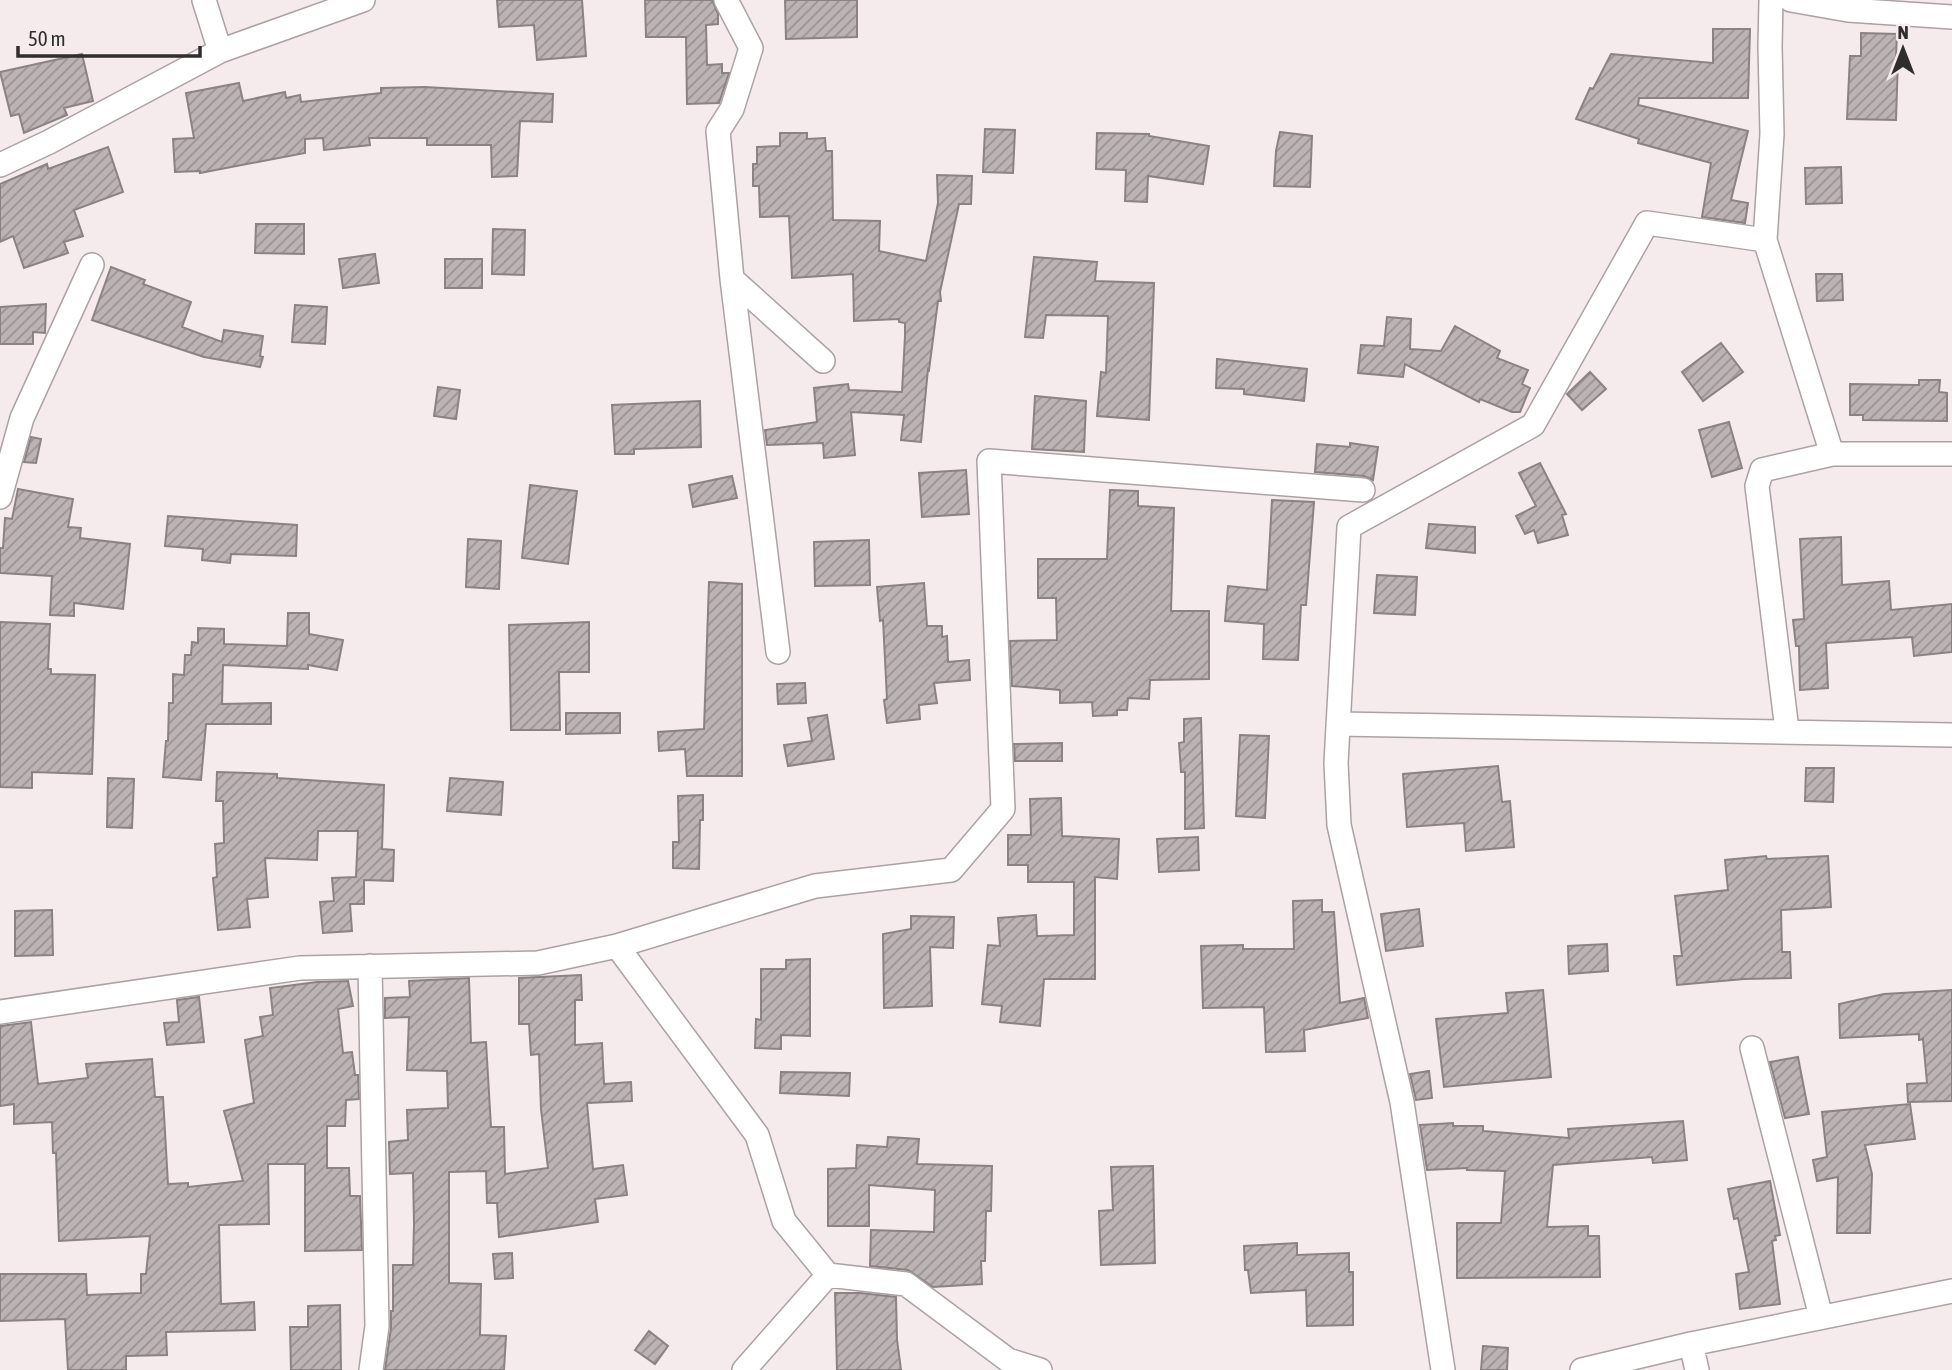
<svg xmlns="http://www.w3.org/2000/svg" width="1952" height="1370" viewBox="0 0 1952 1370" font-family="'Asap Condensed',sans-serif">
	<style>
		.building { fill: url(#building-hatch); stroke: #8a8283; stroke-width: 2 }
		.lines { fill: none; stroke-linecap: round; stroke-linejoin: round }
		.street-casing { stroke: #aba2a4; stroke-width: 26 }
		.street { stroke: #fff; stroke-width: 23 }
	</style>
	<defs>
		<pattern id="building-hatch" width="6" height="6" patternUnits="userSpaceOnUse" patternTransform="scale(1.75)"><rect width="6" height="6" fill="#bcb3b4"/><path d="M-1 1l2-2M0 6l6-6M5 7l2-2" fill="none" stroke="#999293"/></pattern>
	</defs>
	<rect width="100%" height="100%" fill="#f5ebed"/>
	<!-- building -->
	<path class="building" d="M497,0H582L586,56L537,60L534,25L499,27Z
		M645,0H712L718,14V24L706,25L707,65L722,64V73H729L719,103L687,104L686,37H646Z
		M785,0H857V37L786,39Z
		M1713,29H1750L1748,98H1639L1638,105L1748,131L1731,200L1748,203L1745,223L1702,217L1711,163L1638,143L1639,139L1576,119L1590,88L1593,89L1611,54L1713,63Z
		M1861,33L1897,34L1896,57L1898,58L1896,120L1847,119L1850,56H1861Z
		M82,54L93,101L64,108L67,115L24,133L19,114L11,116L0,72Z
		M239,83L243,101L285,92L286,98L300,95L301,102L381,93V88L425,87L553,94L552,122L520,121L517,176L492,177L491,145H427V138H369L370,145L324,150L323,138L305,139V153L200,173V171L175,172L173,139L194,138L186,93Z
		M985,129L1015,130L1013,173L983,172Z
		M1280,132L1312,136L1310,187L1274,186L1276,151Z
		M780,133H807V139L825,138L826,151H832L833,220L880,221L879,251L926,261L938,203L937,175L972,176L971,204H959L940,292L941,301H938L929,370L928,369L921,442L901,440L904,415L851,412L855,455L824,458L823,443L767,445L765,430L817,422L814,388L848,384L849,390L902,392L905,336V323L899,322V319L854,321L853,274L792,278L789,216L760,217L759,186H753V164H757V147L780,146Z
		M1097,133L1149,134V136L1209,146L1203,184L1148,176L1147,202L1125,201L1126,170L1096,169Z
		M108,147L123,192L74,210L83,236L64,242L68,253L24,268L13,236L0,242V184L47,164L48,169Z
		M1841,167L1842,203L1806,204L1805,168Z
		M256,224H304V254L255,253Z
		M493,229L525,230L524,275L492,274Z
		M375,254L379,283L343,288L339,259Z
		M1034,257L1097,262L1095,281L1154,283L1149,420L1097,416L1101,372L1106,373L1108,316L1046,315L1043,338L1025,337Z
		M445,259H482V288H445Z
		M111,267L145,280L143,284L191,302L182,327L222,342L224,330L263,336L260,356L263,357L260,367L204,357L92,320Z
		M1816,274H1842L1843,300L1817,301Z
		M46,304L45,333L33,332V344H0V307Z
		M295,305L327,307L325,344L292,342Z
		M1387,317L1411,319L1410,349L1441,351L1455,326L1500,351L1497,358L1528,370L1522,384L1530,388L1520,412H1512L1480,399L1479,402L1405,364L1403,377L1358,373L1361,345L1384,346Z
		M1721,343L1743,372L1703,401L1682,372Z
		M1217,359L1307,369L1304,401L1244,394V389L1216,388Z
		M1590,372L1606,389L1582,410L1567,394Z
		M1919,380H1940L1939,392L1947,393V421L1863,420V415H1850V384L1919,385Z
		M438,387L460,390L456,419L434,416Z
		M1035,396L1086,401L1084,452L1032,449Z
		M700,401L701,447L634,449V454H615L612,405Z
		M1729,422L1742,468L1712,477L1699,430Z
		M31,437L41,439L36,463L24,462Z
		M1350,443L1378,447L1373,480L1364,476L1315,472L1317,444L1350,447Z
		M1540,463L1566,514L1562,515L1568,535L1538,543L1534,530L1525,534L1516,516L1536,506L1519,473Z
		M966,470L969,514L922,517L919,473Z
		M732,476L737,498L693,507L689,485Z
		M530,485L577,491L568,564L522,558Z
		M18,489L73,499L68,527L81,528L80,538L130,544L123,609L74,603V616L50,615L52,576L0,573V548H3L5,518L12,519Z
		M1110,490L1138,491V506L1174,508L1171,611H1209V679L1150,680L1149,699L1128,698L1127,710H1117V715L1093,716L1092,702L1060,703V690L1012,686L1010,641L1057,640L1056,598H1038V559H1107Z
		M1272,500L1314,502L1306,605H1301L1298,660L1263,659L1264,624L1225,621L1228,586L1267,590Z
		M168,516L297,525L296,556L231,554L230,563L202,560L203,549L165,546Z
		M1429,524L1475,527V553L1426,548Z
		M1841,537L1842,585L1889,581L1891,610L1952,604V652L1914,656L1912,637L1826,643L1828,688L1800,690L1799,646H1796L1793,620L1804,619L1800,539Z
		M468,539L501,541L499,589L466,587Z
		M869,540L870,585L815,586L814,542Z
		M1377,575L1417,577L1415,615L1374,613Z
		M709,582L742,584V776H687L685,749L659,751L658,732L704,729Z
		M924,583L927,626H942V637L947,636L948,662L969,660L970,680L934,683L937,703L919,705L920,719L887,723L884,700L887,699L883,620L880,621L877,587Z
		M288,613H309V634L343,640L337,670L308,665V669L223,665L222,704L271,703V724H206L201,780L163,777L166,741H168L169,703H173V674L184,675L185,655H191L192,642L198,643V628L224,629V644L287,646Z
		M0,622L50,624L48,669H51V674L95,675L92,774L32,772V788L0,787Z
		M589,622V672H559L560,730H511L509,625Z
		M805,683L806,703L778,704L777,684Z
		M566,713H620V733L566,734Z
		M827,715L834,759L788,766L784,745L812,741L808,718Z
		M1201,718L1204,828L1185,829V772H1181L1179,743L1184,742V719Z
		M1240,735L1269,736L1265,818L1236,816Z
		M1062,743V761H1015L1014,744Z
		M1498,766L1502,802L1510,801L1514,847L1466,851L1464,823L1407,827L1403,774Z
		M1806,768H1834L1833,802L1805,801Z
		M217,772L277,774V778L384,785L382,849L394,850L393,881L364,880V904H350L352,931L323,933L320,902L334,901L332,878L356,877L358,831H318L317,860L265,858L268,897L247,899L250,927L218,930L213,878L217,877L215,844L224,843L223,801H216Z
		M108,778L134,779L132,828L107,827Z
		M450,778L503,782L501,815L447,811Z
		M703,795V820H700L699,869L673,868V842H679L678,796Z
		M1061,798L1062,836L1119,839L1117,879L1095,877V979H1044L1040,1026L1000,1022L1002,1006L982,1004L988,945L1000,946L998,918L1036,915L1037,936L1074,935V882H1028V865H1008V835H1031L1030,799Z
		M1198,837L1199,870L1159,872L1157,839Z
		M1766,856L1767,859L1828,856L1831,907L1781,910L1782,952H1790L1791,978L1744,979L1677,985L1674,956H1682L1675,896L1728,890L1725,860Z
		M1322,900V912H1334L1340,1003L1364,998L1368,1018L1304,1030L1305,1051L1266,1052L1264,1007L1203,1008L1201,946L1243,945V949H1294L1293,901Z
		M1419,909L1423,946L1386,951L1381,914Z
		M52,910L53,955L15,956V911Z
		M911,916L954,917L953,948L930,947L932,1006L884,1008L883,934L911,929Z
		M1607,944L1608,971L1569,974L1568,946Z
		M810,959V1036L781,1035V1049L755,1048L756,1019L761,1020V969H786V960Z
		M581,975L582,1000H575V1045L602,1043L604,1084L631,1082L632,1101L587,1103L593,1169L623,1165L627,1195L595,1199L598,1222L499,1237L497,1203H487L486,1171L449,1172V1283L481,1284L480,1335L506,1336L504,1370H385L391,1328V1311H393V1265H413L414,1224L413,1173L390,1174L389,1142L408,1140L407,1110L448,1108L447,1071L407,1070L409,1017L385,1018V998L410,997L409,981L469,978L471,1043L486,1042L491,1127H504L505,1174L548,1168L541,1109L539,1054L531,1055L529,1024H519V978Z
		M348,981L353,1006L338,1009L343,1053L352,1052L355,1075H358L359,1099L346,1100L345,1126H327V1168H349L350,1196H360L362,1250L305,1251V1164H268L269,1224L219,1225L221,1304L254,1302L255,1330L166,1332L167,1355L126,1356V1370H68L65,1319L0,1321V1274H86L87,1295L141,1293V1274H146L150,1236L59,1241L56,1153H53L52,1122L14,1124V1104L0,1106V1026L31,1022L38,1084L88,1078L86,1064L152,1059L155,1097H163L168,1184L188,1183V1187L243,1181L224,1111L254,1103L245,1040L263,1036L260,1017L273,1015L270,988L317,982Z
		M1543,990L1551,1077L1444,1087L1436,1019L1508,1013L1506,993Z
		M1952,990V1101L1908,1102L1907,1084L1927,1083L1923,1039L1919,1040V1034L1840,1038L1839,1004L1884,994Z
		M199,997L204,1042L167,1045L164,1023L179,1022L177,1000Z
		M1798,1057L1809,1114L1785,1118L1770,1062Z
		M1429,1071L1432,1098L1416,1100L1410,1074Z
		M781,1072L850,1073L849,1096L780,1093Z
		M1910,1104L1915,1139L1865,1145L1872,1174L1870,1233H1837L1838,1177L1817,1181L1813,1160L1827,1157L1822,1112Z
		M1683,1121L1687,1160L1653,1163L1652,1157L1553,1165L1547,1227L1588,1226V1236H1599L1600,1277L1457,1278V1223H1501L1505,1171L1467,1170V1168L1427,1170L1420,1125L1453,1123V1126H1483V1131L1569,1138L1568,1129Z
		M888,1137L919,1139L917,1164L992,1166L991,1211H986L985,1261H981L982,1284L933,1287L908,1270L870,1266L871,1230L934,1232L935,1190L869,1185V1226H828V1169L856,1168L857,1145L887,1147Z
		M1153,1166L1155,1263L1101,1265L1099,1211L1113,1210L1111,1167Z
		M1770,1181L1780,1235L1775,1236L1776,1240L1772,1241L1780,1304L1740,1309L1736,1274L1749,1272L1738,1218L1734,1219L1728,1189Z
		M1297,1243V1255L1349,1253V1272H1353V1325L1307,1326L1306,1290L1251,1293L1248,1270H1245L1244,1246Z
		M512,1253L513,1278L495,1279L493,1254Z
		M835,1293H860L896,1297L897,1340L901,1370H837Z
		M340,1305L341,1370H291L290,1327H308V1306Z
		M649,1331L668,1346L655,1364L635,1350Z
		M1483,1346L1508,1348L1507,1370H1481Z"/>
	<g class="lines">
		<!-- street casing -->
		<g class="street-casing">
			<path id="street" d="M204,0L220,51
				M726,0L751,48L732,109L718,131L732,279L823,361
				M1771,0L1770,46L1772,134L1765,240L1832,454
				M1791,0L1848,10L1952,17
				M0,165L49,142L220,51L363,0
				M732,279L778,652
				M0,497L22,418L92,265
				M1338,724L1952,735
				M1787,730L1757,486L1762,470L1832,454H1952
				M617,946L815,886L951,870L1003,809L989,461L1363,490
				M370,966L377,1326L371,1370
				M0,1012L300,968L538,963L617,946L757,1135L784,1221L828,1275L744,1370
				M1752,1048L1821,1317
				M828,1275L906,1284L1008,1360L1040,1370
				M1691,1344L1697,1370
				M1443,1370L1402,1102L1339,825L1336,763L1349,527L1533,425L1647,223L1765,240
				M1582,1370L1691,1344L1952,1291"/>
		</g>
		<!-- street -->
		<use href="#street" class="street"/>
	</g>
	<!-- north arrow -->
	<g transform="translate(1903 49)" stroke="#f5ebed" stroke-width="5" paint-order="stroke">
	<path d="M0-5L12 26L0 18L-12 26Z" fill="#302d2e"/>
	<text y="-10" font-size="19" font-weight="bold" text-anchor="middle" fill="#302d2e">N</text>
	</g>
	<!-- scale -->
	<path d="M18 46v10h182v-10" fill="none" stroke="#302d2e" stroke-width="3.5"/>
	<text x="28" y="46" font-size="21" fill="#302d2e" stroke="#f5ebed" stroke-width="5" paint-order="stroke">50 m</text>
</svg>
